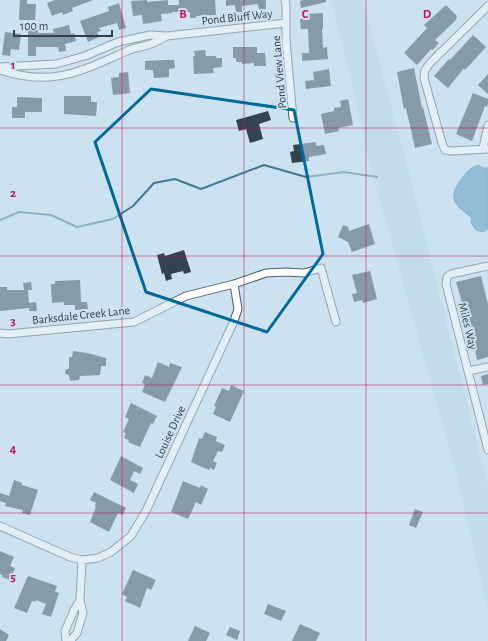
<svg xmlns="http://www.w3.org/2000/svg" width="488" height="641" viewBox="0 0 488 641" font-family="'Alegreya Sans',sans-serif">
	<style>
		.built { fill: #b9d5e6 }
		.water { fill: #4b90b8; stroke: #457795 }
		.lines { fill: none; stroke-linecap: round; stroke-linejoin: round }
		.stream { stroke: #457795; stroke-width: 2 }
		.building { fill: #32444f }
		.street-casing { stroke: #4a5d69; stroke-width: 9 }
		.street { stroke: #fff; stroke-width: 7 }
		.marked { fill: none; stroke: #016b98; stroke-width: 3; stroke-linejoin: round }
		.grid { fill: none; stroke: #c2185b; stroke-width: 1; stroke-opacity: 0.55 }
		.labels { text-anchor: middle; dominant-baseline: central; stroke-width: 4; stroke-linejoin: round; paint-order: stroke }
		.street-label { font-size: 12px; fill: #363e44; stroke: #cce2f0 }
		.grid-label { font-size: 13px; text-anchor: middle; font-weight: bold; fill: #c2185b; stroke: #cce2f0; stroke-width: 4; stroke-linejoin: round; paint-order: stroke }
	</style>
	<rect width="100%" height="100%" fill="#cce2f0"/>
	<!-- built -->
	<path class="built" d="M331,0H363L403,149L488,486V611L456,473L369,161L353,88Z"/>
	<!-- water -->
	<path class="water" d="M478,165L483,168H488V229L483,232L476,230L471,223L472,218C458,207 446,200 460,181C466,173 468,169 478,165Z"/>
	<g class="lines">
		<!-- stream -->
		<path class="stream" d="M0,220L19,212L51,215L77,227L113,219L133,206L154,183L175,179L201,189L264,165L306,177L344,172L377,177"/>
	</g>
	<!-- building -->
	<path class="building" d="M20,0H27V4H36L35,20H19Z
		M55,0H93L72,8L73,11L63,15L62,12L52,16L47,3Z
		M147,0V2L168,0V5H179V0H215L216,15L196,16V18H190V12H172V13L161,14L162,21L143,24L142,15L133,16L131,1Z
		M226,0H266V9L259,10L258,4L242,6V12H236L235,5L226,6Z
		M303,0H326V2L301,8L300,1Z
		M119,3L126,28L119,30L117,23L99,28L101,31L97,32L99,37L88,42L80,21L109,11L108,7Z
		M446,5L457,16L456,20L435,40L439,43L433,50L431,49L417,65L404,53L427,28L424,25Z
		M323,13V29H322L323,48L327,47L328,59L302,61V53H309L308,29H301L300,19H307V14Z
		M69,25L71,34L74,33L76,41L65,44L66,51L59,52L58,47H36V56H28V30H38V33H54L53,29Z
		M5,32L21,34L19,50L11,49L10,56L2,55Z
		M473,35L486,47L465,70L464,68L448,88L434,76L449,59L450,60Z
		M233,47H257V53H265L266,66H254V63L242,64V62H236V58H233Z
		M205,50L206,56H216V58H222V67L213,68L214,73L194,74L193,56H195L194,51Z
		M166,60H174L175,68L169,69V77L154,78L153,70H145V61Z
		M414,68L422,108L423,107L432,144L415,148L406,108L404,109L397,72Z
		M329,69L331,86L306,89L305,81L314,80L313,72Z
		M128,72L130,93L113,95L111,78L119,77V73Z
		M488,74V94L478,85Z
		M473,93L488,99V103L487,107L485,106L472,141L456,134Z
		M64,96H91V102H97L96,116L64,114Z
		M17,97L42,98V112H25V118H12V107H17Z
		M348,99L353,125L338,128L339,131L325,134L321,114L334,111V108L341,107L340,101Z
		M268,111L271,120L259,124L263,139L250,143L246,129L239,131L236,120Z
		M316,142V146L324,145L326,154L309,157V161L292,163L290,152L294,151L293,145Z
		M369,224L375,244L352,252L348,242L338,237L343,225L348,227L349,231Z
		M184,250L191,272L184,274L183,271L171,274L172,279L166,281L164,273L162,274L157,255L164,253L165,256Z
		M370,271L377,299L363,303L362,300L354,302L352,294L357,293L352,275Z
		M481,276L488,304V357L477,360L475,349H473L468,326H467L464,317L466,316L456,282Z
		M80,280L81,302H87L88,309L75,310V305H64V302L52,303L51,284H55V281Z
		M31,282L32,290H28L29,303L36,302L37,311H29V308L0,311V287H7V290H24L23,283Z
		M73,351L87,353L106,358V366H101L100,375L80,376L79,380L70,381L69,375L65,374L66,369H69V357H72Z
		M158,362L169,367L170,363L182,367L165,402L142,392L145,384L142,383L145,375L152,378Z
		M488,374V384L483,385L481,376Z
		M231,385L244,391L230,422L213,414L216,407L214,406L222,388L229,391Z
		M131,403L157,416L153,424L151,423L140,447L128,442L129,440L124,438L126,433L123,432L129,419L125,417Z
		M205,432L217,437L216,441L225,445L222,452L218,451L213,461L217,463L214,470L210,468L209,470L191,462L199,438L202,439Z
		M121,456L143,468L140,474L134,471L130,480L138,484L134,493L110,480Z
		M14,480L22,483V485L38,490L30,515L22,513L23,510L5,506L6,503L0,501V493L9,496Z
		M183,481L200,488L201,485L208,489L201,505L196,502L188,519L171,512Z
		M94,492L126,508L123,515L118,513L109,532L90,522L96,507L95,506L96,503L90,500Z
		M415,509L423,512L416,528L409,525Z
		M0,551L14,557L10,566L15,568L10,580L2,577L3,576L0,574Z
		M133,570L156,580L151,590L147,588L140,608L125,601L127,597L122,594Z
		M28,576L57,586L55,592L59,593L51,617L42,614L46,604L36,600L35,602L32,601L27,613L14,608Z
		M268,604L286,611L281,621L264,614Z
		M300,624L320,633L316,641H292Z
		M195,626L210,633L206,641H188Z
		M230,627L240,631L237,640L226,635Z
		M0,629L9,635L6,641H0Z"/>
	<g class="lines">
		<!-- street casing -->
		<g class="street-casing">
			<path id="street" d="M285,0L286,5V40L293,118
				M488,6L431,62L425,70L424,78L442,143L445,150L452,151L488,149
				M0,67L56,64L85,56L118,42L150,35L167,36L286,23
				M0,70C53,87 79,72 127,51C135,47 145,47 153,43C158,41 163,38 167,36
				M483,148L488,125
				M488,266L451,274L447,277L446,284L488,450
				M0,333L8,334L134,322L186,296L234,284L266,273L286,272L304,273L321,268L336,322
				M468,371L488,367
				M0,526L70,557L82,560L98,558L111,552L131,536L146,511L234,321L238,309L234,284
				M66,641L65,631L74,610L80,600
				M70,641L77,633L83,613L80,600L82,560"/>
		</g>
		<!-- street -->
		<use href="#street" class="street"/>
	</g>
	<!-- marked area -->
	<path d="M0 0H488V641H0ZM151,89L294,110L323,254L267,332L146,292L95,142Z" fill="#cce2f0" fill-opacity=".55" fill-rule="evenodd"/>
	<path class="marked" d="M151,89L294,110L323,254L267,332L146,292L95,142Z"/>
	<!-- grid -->
	<path class="grid" d="M122,0V641M244,0V641M366,0V641M0,128H488M0,256H488M0,385H488M0,513H488"/>
	<g class="labels">
		<!-- street labels -->
		<g class="street-label">
			<text transform="translate(237 17) rotate(-6)">Pond Bluff Way</text>
			<text transform="translate(279 72) rotate(-95)">Pond View Lane</text>
			<text transform="translate(81 315) rotate(-6)">Barksdale Creek Lane</text>
			<text transform="translate(468 326) rotate(76)">Miles Way</text>
			<text transform="translate(170 432) rotate(-65)">Louise Drive</text>
		</g>
	</g>
	<g class="grid-label">
		<text x="183" y="18">B</text>
		<text x="305" y="18">C</text>
		<text x="427" y="18">D</text>
		<text x="13" y="69">1</text>
		<text x="13" y="197">2</text>
		<text x="13" y="325">3</text>
		<text x="13" y="453">4</text>
		<text x="13" y="581">5</text>
	</g>
	<!-- scale -->
	<path d="M14 30v6h98v-6" fill="none" stroke="#363e44" stroke-width="2"/>
	<text x="20" y="30" font-size="12" fill="#363e44" stroke="#cce2f0" stroke-width="3" paint-order="stroke">100 m</text>
</svg>
